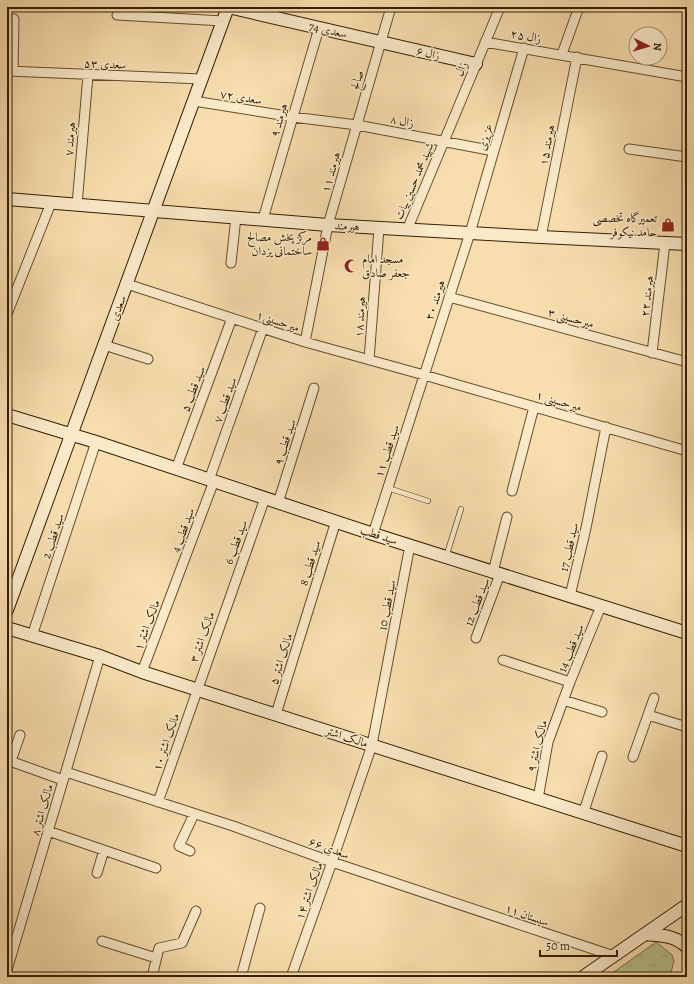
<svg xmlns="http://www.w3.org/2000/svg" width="694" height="984" viewBox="0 0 694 984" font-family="Alegreya,Amiri,serif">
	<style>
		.park { fill: url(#park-tufts); stroke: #767047 }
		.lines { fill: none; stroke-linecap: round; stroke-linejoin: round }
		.lane-casing { stroke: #654e2c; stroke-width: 6 }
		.street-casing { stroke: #654e2c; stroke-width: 11 }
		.secondary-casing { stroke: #341e00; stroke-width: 14 }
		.lane { stroke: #faeaca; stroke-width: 4.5 }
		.street { stroke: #faeaca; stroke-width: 9 }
		.secondary { stroke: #faeaca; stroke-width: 12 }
		.labels { text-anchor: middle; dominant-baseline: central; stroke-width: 3; stroke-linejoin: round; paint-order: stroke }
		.street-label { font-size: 12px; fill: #341e00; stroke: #faeaca }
		.poi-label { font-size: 12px; fill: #341e00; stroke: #faeaca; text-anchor: end }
	</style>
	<defs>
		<pattern id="park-tufts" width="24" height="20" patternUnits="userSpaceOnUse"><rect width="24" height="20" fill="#b8c28e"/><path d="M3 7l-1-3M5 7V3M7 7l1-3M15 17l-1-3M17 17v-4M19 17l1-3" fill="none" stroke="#9fa679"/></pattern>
	</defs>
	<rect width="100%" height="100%" fill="#f8deae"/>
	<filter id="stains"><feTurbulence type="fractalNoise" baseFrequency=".005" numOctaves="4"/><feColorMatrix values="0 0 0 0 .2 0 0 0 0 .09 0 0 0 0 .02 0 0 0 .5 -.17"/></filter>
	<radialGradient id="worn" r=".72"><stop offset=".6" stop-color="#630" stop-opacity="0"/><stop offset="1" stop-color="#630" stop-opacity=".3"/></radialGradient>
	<!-- park -->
	<path class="park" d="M656,942L672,955L674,961L670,977H607Z"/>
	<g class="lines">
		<!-- lane casing -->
		<g class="lane-casing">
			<path id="lane" d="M388,488L428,501
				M446,557L461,509"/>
		</g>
		<!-- street casing -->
		<g class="street-casing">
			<path id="street" d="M117,15L223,21
				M273,17L276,7
				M485,42L687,77
				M562,54L579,7
				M7,71L202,79
				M13,71L14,19
				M194,101L293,117L357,125L494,151
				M629,149L687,157
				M77,205L88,75
				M263,219L319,28
				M407,230L500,7
				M541,237L577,57
				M231,263L236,217
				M127,284L305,342L424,375L687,451
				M449,297L687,362
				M7,314L51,203
				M305,342L328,225L391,7
				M104,345L148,359
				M652,353L665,243
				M369,360L379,228
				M176,469L232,318
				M209,480L263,328
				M512,491L534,407
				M278,503L314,388
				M373,534L470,233L524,48
				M493,572L507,517
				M570,596L586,528L606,427
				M32,636L96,442
				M476,638L500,574
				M503,660L570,682
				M142,672L214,481
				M563,700L602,712
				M276,714L336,521
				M648,715L687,727
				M633,757L654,698
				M7,760L63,780
				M11,761L20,735
				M66,772L233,826L332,862L614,956
				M538,799L548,742L570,682L601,606
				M158,802L265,498
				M583,814L602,756
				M48,831L156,868
				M190,851L179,846L194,814
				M97,873L104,850
				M102,941L156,958
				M7,970L100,656
				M152,977L159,948L182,943L196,911
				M241,977L260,908
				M291,977L332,862L372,745L410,545"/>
		</g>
		<!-- secondary casing -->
		<g class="secondary-casing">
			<path id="secondary" d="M228,7L476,64
				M7,199L328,225L541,237L687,244
				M7,415L96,442L373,534L687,633
				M7,610L228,7
				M7,628L100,656L142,672L687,846
				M646,934C662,936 674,935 687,947
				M583,977L687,905"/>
		</g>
		<!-- lane -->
		<use href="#lane" class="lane"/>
		<!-- street -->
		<use href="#street" class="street"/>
		<!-- secondary -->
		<use href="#secondary" class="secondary"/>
	</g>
	<!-- icons -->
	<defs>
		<g id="shop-bare" transform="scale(1.08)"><path d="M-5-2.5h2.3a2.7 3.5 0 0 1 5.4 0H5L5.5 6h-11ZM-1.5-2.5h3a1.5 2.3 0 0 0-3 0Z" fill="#8f2418" stroke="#faeaca" stroke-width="2.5" paint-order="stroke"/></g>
		<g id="mosque-bare" transform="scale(1.08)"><path d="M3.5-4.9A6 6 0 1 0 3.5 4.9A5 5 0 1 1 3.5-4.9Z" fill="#8f2418" stroke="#faeaca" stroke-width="2.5" paint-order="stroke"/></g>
	</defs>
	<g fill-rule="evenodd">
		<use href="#shop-bare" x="668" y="225"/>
		<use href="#shop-bare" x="323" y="244"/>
		<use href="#mosque-bare" x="351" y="266"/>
	</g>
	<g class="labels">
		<!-- street labels -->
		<g class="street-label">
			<text transform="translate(328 30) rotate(12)">سعدی 74</text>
			<text transform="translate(526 36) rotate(10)">زال ۲۵</text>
			<text transform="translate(428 53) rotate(13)">زال ۶</text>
			<text transform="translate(105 64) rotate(2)">سعدی ۵۳</text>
			<text transform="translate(461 69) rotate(-67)">زال</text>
			<text transform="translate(357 80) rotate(-74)">صالح</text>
			<text transform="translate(241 97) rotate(9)">سعدی ۷۲</text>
			<text transform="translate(279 120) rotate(-74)">هیرمند ۹</text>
			<text transform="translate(402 121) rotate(10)">زال ۸</text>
			<text transform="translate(485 137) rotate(-74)">عزیزی</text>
			<text transform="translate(70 139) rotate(-85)">هیرمند ۷</text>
			<text transform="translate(547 145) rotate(-79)">هیرمند ۱۵</text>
			<text transform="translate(331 172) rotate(-74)">هیرمند ۱۱</text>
			<text transform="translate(414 181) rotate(-67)">شهید محمد حسین بیات</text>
			<text transform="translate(347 226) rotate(3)">هیرمند</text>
			<text transform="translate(647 296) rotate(-83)">هیرمند ۲۲</text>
			<text transform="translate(435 300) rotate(-72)">هیرمند ۲۰</text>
			<text transform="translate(118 308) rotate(-70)">سعدی</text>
			<text transform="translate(360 317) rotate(-86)">هیرمند ۱۸</text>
			<text transform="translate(571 318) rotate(15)">میرحسینی ۳</text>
			<text transform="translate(278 321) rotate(18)">میرحسینی۱</text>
			<text transform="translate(193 389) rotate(-69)">سید قطب ۵</text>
			<text transform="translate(225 400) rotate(-70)">سید قطب ۷</text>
			<text transform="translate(559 401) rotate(16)">میرحسینی ۱</text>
			<text transform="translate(285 442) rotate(-72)">سید قطب ۹</text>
			<text transform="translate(387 451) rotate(-72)">سید قطب ۱۱</text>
			<text transform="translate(183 530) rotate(-70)">سید قطب 4</text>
			<text transform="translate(379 535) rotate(18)">سید قطب</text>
			<text transform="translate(53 536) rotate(-72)">سید قطب 2</text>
			<text transform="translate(236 542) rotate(-70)">سید قطب 6</text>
			<text transform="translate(569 547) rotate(-77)">سید قطب 17</text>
			<text transform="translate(310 563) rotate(-73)">سید قطب 8</text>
			<text transform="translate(477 602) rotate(-69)">سید قطب 12</text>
			<text transform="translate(387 605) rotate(-79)">سید قطب 10</text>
			<text transform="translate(147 625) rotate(-69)">مالک اشتر ۱</text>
			<text transform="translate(202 637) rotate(-70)">مالک اشتر ۳</text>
			<text transform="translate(571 648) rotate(-68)">سید قطب 14</text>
			<text transform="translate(281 659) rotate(-73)">مالک اشتر ۵</text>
			<text transform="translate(347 737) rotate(18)">مالک اشتر</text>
			<text transform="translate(166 742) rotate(-71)">مالک اشتر ۱۰</text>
			<text transform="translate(537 746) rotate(-76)">مالک اشتر ۹</text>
			<text transform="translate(42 810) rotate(-74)">مالک اشتر ۸</text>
			<text transform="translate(329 848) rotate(20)">سعدی ۶۶</text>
			<text transform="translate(309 891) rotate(-70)">مالک اشتر ۱۴</text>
			<text transform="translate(527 915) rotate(19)">سیستان ۱۱</text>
		</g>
		<!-- poi labels -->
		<g class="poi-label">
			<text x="657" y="218">تعمیرگاه تخصصی<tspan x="657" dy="14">حامد نیکوفر</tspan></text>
			<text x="312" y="237">مرکز پخش مصالح<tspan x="312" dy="14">ساختمانی یزدان</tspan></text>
			<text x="362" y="259" text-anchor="start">مسجد امام<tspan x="362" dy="14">جعفر صادق</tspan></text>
		</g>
	</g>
	<!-- margin -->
	<rect width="694" height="984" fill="none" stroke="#f8deae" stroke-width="24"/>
	<rect x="8" y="8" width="678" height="968" fill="none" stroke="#341e00" stroke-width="2"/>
	<rect x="12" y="12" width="670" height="960" fill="none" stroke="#341e00"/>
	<!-- north arrow -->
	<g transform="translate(648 46) rotate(95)"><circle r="19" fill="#faeaca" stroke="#ab9879"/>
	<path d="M0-3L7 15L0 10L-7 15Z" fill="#8f2418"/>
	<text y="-6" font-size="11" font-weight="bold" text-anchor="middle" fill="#341e00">N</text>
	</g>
	<!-- scale -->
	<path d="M540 950v6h77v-6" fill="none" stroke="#341e00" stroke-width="2"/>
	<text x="546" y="950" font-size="12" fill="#341e00" stroke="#faeaca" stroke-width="3" paint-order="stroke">50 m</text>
	<rect width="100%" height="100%" filter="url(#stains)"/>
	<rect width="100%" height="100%" fill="url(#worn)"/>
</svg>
